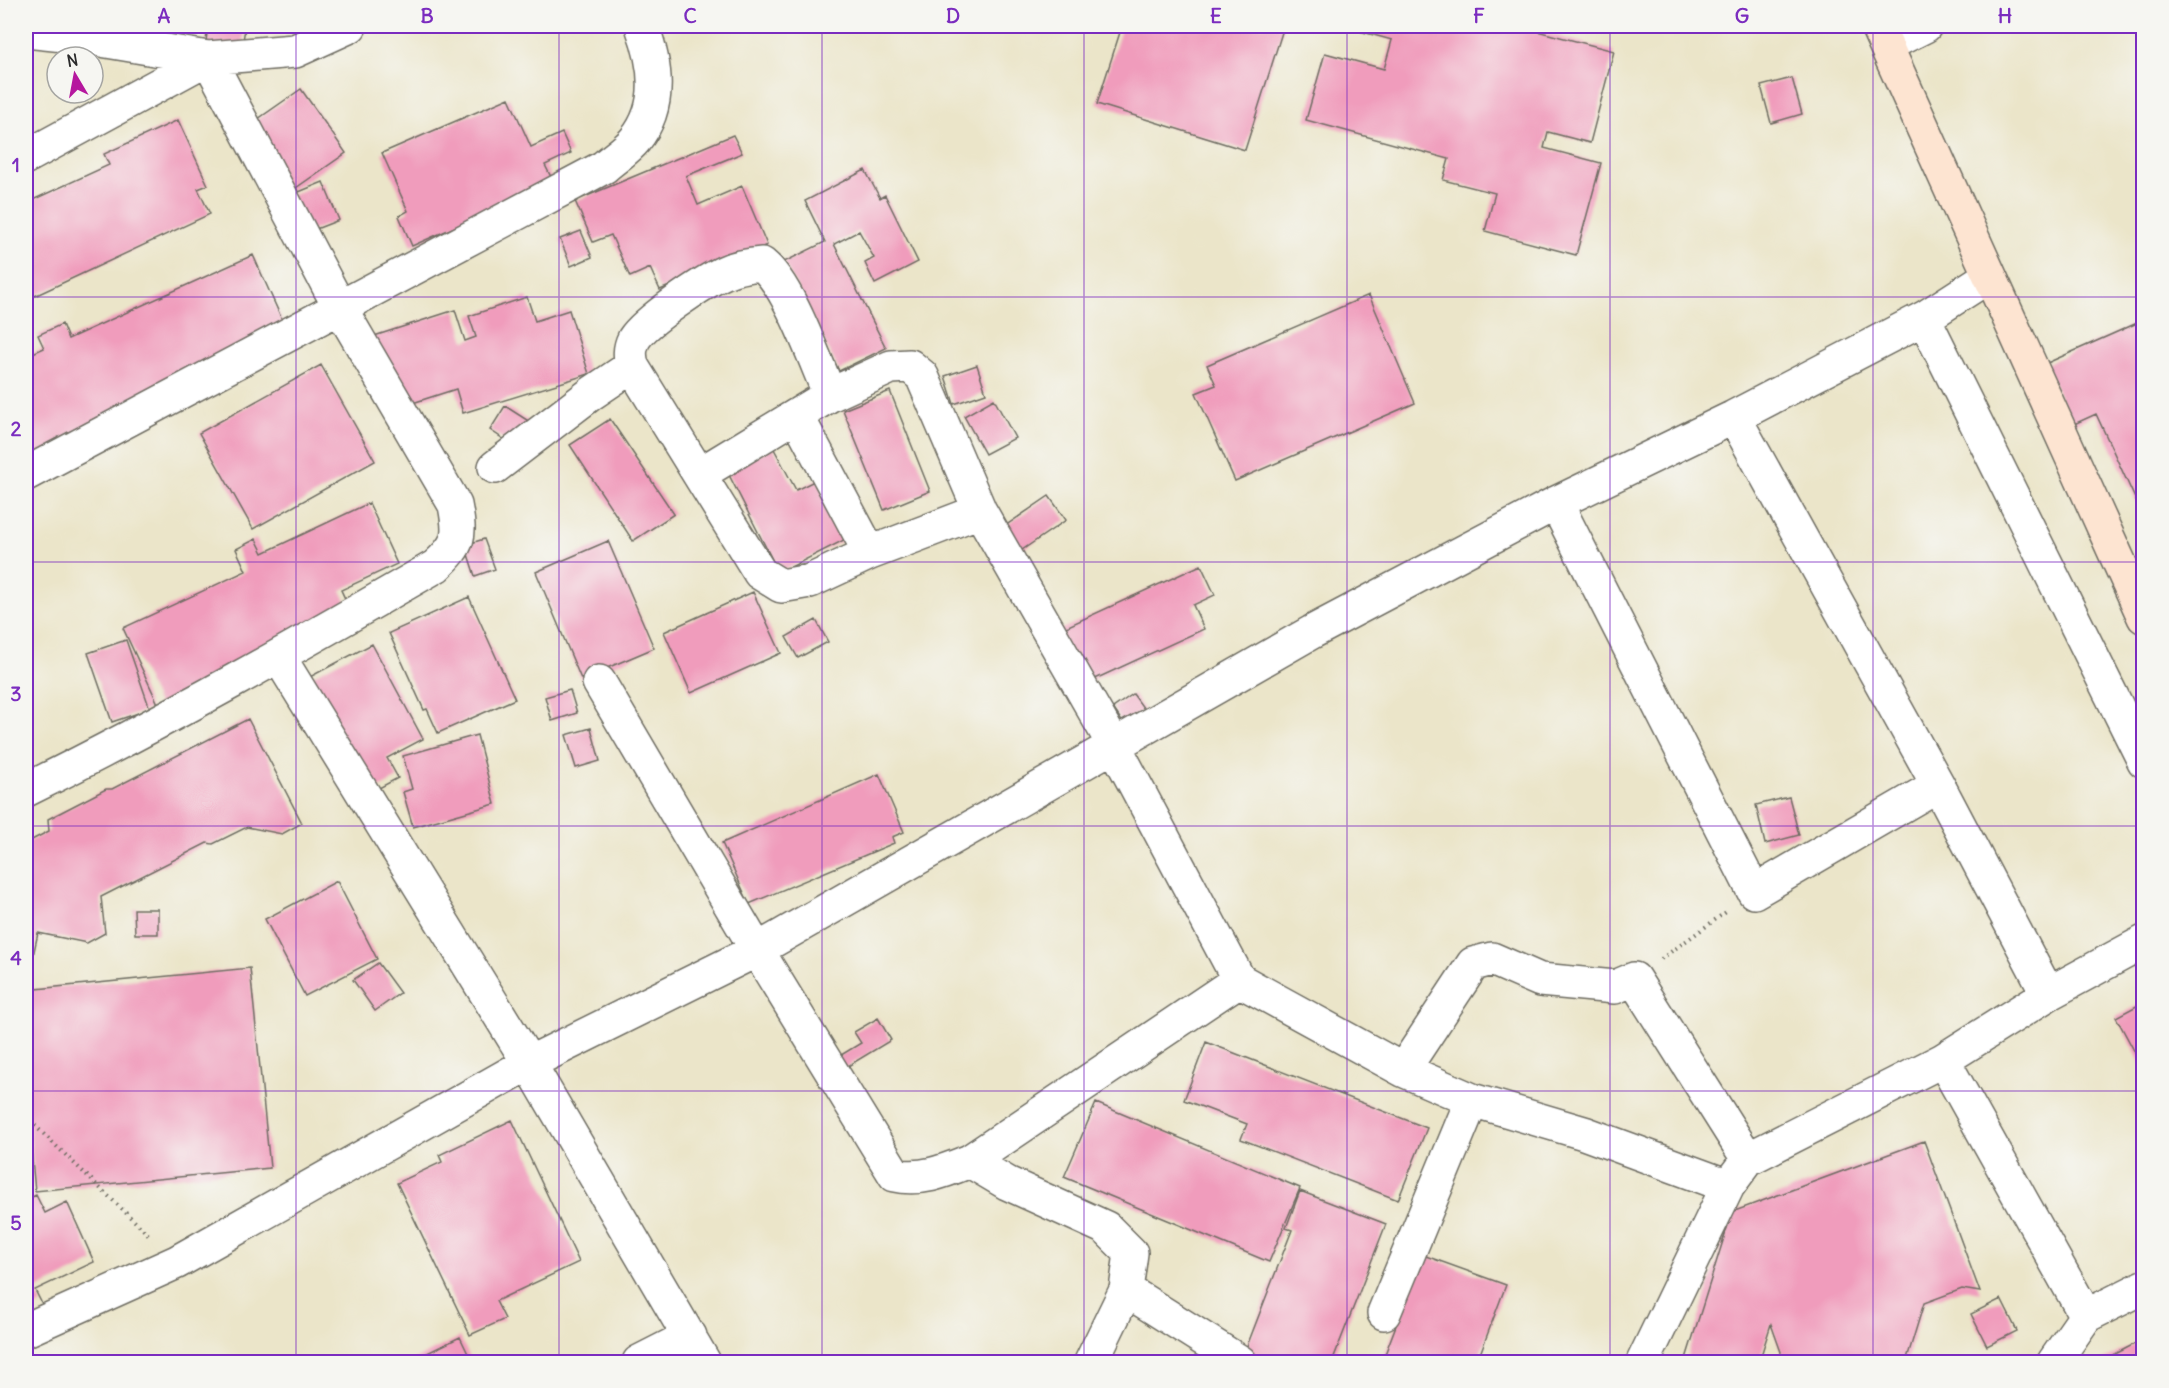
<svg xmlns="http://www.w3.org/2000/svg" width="2169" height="1388" viewBox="0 0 2169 1388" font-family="Delius,sans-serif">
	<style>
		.building { fill: #f09cbc }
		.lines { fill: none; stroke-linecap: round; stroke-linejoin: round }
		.minor-casing { stroke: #6e6c62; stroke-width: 36 }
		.secondary-casing { stroke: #6e6c62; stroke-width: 36 }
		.path { stroke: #6e6c62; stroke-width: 4; stroke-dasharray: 1.5 4.5; stroke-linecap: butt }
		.minor { stroke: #fff; stroke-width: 33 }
		.secondary { stroke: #fde4d1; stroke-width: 33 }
		.grid { fill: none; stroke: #7b2cbf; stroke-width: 1.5; stroke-opacity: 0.55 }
		.neatline { fill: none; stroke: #7b2cbf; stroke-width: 2 }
		.grid-label { font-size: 20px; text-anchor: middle; font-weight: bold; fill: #7b2cbf }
	</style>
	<rect width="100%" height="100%" fill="#f6f6f2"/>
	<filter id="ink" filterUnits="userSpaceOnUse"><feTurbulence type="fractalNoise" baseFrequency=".0167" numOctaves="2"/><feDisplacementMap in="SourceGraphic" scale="12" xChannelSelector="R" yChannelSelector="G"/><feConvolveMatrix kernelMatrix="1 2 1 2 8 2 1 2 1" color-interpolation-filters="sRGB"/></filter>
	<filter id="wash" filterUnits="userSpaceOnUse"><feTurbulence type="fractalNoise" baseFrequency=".008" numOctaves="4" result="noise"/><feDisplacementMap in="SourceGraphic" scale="24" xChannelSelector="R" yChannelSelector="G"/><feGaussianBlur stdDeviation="1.35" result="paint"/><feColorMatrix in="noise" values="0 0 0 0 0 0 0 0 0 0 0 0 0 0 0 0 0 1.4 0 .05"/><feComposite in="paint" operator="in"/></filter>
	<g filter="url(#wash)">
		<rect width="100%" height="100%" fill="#ebe5c9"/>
		<g id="blocks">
			<!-- building -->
			<path class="building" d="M208,26L245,28L240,60L204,56Z
				M1122,26H1284L1245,150L1097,104Z
				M1341,26H1518L1614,51L1590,143L1548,132L1544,148L1601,163L1576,255L1485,231L1495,193L1443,180L1449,159L1306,120L1325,53L1384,69L1392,40Z
				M1792,78L1802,114L1771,123L1761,86Z
				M301,89L346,153L280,199L235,135Z
				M509,98L531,147L562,133L571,153L545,165L554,183L412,246L399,216L408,211L382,153Z
				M178,120L208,185L198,189L210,214L26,300V203L109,165L104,154Z
				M733,135L742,153L686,176L698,205L742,186L767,245L660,290L650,268L630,277L611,235L593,242L575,201Z
				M865,170L880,198L885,195L918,262L875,284L865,263L874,258L859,231L834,244L886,348L839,371L784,262L825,242L805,201Z
				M323,182L339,220L293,238L277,201Z
				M581,231L592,257L571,266L560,239Z
				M253,255L293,344L26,466V356L44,348L38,335L62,324L68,339Z
				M1369,295L1415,403L1235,481L1196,393L1216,385L1207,365Z
				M527,297L535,321L569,310L589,374L463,413L456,389L394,409L371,337L455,310L465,341L476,337L469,316Z
				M2144,320V518L2096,414L2072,425L2045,364Z
				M321,365L375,461L253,529L199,433Z
				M977,365L986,393L954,404L945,376Z
				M890,391L930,491L884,510L843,410Z
				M994,399L1015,438L985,454L964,416Z
				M505,406L530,422L514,446L490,430Z
				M610,419L674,514L633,541L570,445Z
				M773,447L796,490L820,478L850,537L779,573L727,471Z
				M1049,496L1066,520L1019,552L1002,528Z
				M369,503L397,564L341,590L354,618L160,708L123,628L246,571L236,549L256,539L263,553Z
				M484,539L495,569L475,576L465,545Z
				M608,541L654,648L581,679L536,572Z
				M1201,565L1215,595L1193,605L1204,629L1080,686L1055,632Z
				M753,592L781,653L691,693L664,632Z
				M469,597L515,699L438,733L427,709L424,710L389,633Z
				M816,620L828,642L798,658L786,637Z
				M126,640L150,709L112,722L88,653Z
				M372,644L423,739L387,758L398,778L366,795L304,680Z
				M570,690L577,713L552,721L545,697Z
				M1133,694L1144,709L1123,723L1113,708Z
				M248,719L302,823L282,834L247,827L213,844L207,843L101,897L105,933L87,943L38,933L31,965L26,966V843L49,831L48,819L106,789H112Z
				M591,728L600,761L576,768L566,735Z
				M477,735L495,804L413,827L403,792L412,789L403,756Z
				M879,774L904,832L892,837L894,843L749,904L722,843Z
				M1789,797L1799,835L1765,844L1756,805Z
				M337,881L377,959L305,996L265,919Z
				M134,909H158V934H135Z
				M378,963L400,993L375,1011L353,980Z
				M250,968L270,1168L35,1191L26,1096V990Z
				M2144,1002V1069L2116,1017Z
				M878,1018L891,1040L825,1080L818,1069L861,1043L854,1032Z
				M1206,1042L1427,1128L1398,1200L1241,1139L1247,1124L1184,1100Z
				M1096,1103L1300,1188L1269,1262L1064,1177Z
				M512,1120L579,1262L496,1301L505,1319L470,1335L397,1183L442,1162L439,1155Z
				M1924,1141L1980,1292L1962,1289L1924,1303L1906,1362H1778L1781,1352L1771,1324L1759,1362H1685L1732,1212Z
				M1300,1191L1386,1224L1332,1362H1253L1242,1359L1292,1230L1286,1228Z
				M36,1195L45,1213L67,1202L94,1262L35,1290L42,1304L26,1312V1200Z
				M1423,1255L1506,1285L1477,1362H1382Z
				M2001,1299L2017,1331L1987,1346L1971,1314Z
				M460,1337L472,1362H409Z
				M2144,1339V1362H2100Z"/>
		</g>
	</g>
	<g filter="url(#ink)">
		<use href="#blocks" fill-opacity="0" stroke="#6e6c62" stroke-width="1.5"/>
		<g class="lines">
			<!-- minor casing -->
			<g class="minor-casing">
				<path id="minor" d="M26,31L83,37L208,58L295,51L350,26
					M1887,45L1925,26
					M26,157L208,58
					M1924,318L2144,761
					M632,366C630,356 629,349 634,339C645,321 705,281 725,272C736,267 750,265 762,264C789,285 815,361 830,395
					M797,416L870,553L980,511
					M1734,417L1938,785L2048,994
					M495,467L592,393L632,366L760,573L781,586L810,581L870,553
					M26,474L604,167C614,158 627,150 635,140C663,105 656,64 642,26
					M700,474L830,395L891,367L910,366L922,376L980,511L1115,747L1239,980L1403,1070L1472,1100L1584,1133L1728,1186
					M1556,503L1754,892L1938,785
					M279,657L529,1063L704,1362
					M599,682L757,950L895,1175C922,1181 945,1171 970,1161L1239,980
					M26,790C166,721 301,644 436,566C460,544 461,536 455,505L339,306L208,58
					M1943,1060L2086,1316
					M1403,1070L1473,964L1492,959L1540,980L1615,987L1634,979L1748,1159
					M970,1161L1007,1183L1106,1228L1131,1253L1126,1290L1091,1362
					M1126,1290L1240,1362
					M1384,1313L1472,1100
					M26,1330L177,1262L529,1063L757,950L1312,632L1556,503L1734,417L1924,318L1989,276
					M639,1362L690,1336
					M1643,1362L1728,1186L1748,1159L1943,1060L2048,994L2144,942
					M2054,1362L2086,1316L2144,1287"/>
			</g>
			<!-- secondary casing -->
			<g class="secondary-casing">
				<path id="secondary" d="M1877,26L2144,617"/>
			</g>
			<!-- path -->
			<path class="path" d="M1661,959L1726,912
				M26,1117L150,1236"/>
			<!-- minor -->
			<use href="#minor" class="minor"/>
			<!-- secondary -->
			<use href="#secondary" class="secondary"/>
		</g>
	</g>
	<!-- grid -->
	<path class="grid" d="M296,26V1362M559,26V1362M822,26V1362M1084,26V1362M1347,26V1362M1610,26V1362M1873,26V1362M26,297H2144M26,562H2144M26,826H2144M26,1091H2144"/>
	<!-- margin -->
	<rect width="2169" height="1388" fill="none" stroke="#f6f6f2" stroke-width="66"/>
	<!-- north arrow -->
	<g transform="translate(75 75) rotate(350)"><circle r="28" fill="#f6f6f2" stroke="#a5a5a2" stroke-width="1.5"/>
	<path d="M0-4.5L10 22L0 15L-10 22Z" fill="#b5179e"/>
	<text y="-9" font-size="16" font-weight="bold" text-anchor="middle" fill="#2b2b2b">N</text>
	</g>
	<rect x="33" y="33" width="2103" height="1322" class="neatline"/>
	<g class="grid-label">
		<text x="164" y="23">A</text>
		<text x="427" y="23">B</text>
		<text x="690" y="23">C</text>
		<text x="953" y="23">D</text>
		<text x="1216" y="23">E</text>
		<text x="1479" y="23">F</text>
		<text x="1742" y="23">G</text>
		<text x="2005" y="23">H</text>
		<text x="16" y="172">1</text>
		<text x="16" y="436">2</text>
		<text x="16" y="701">3</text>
		<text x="16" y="965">4</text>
		<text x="16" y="1230">5</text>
	</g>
</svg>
